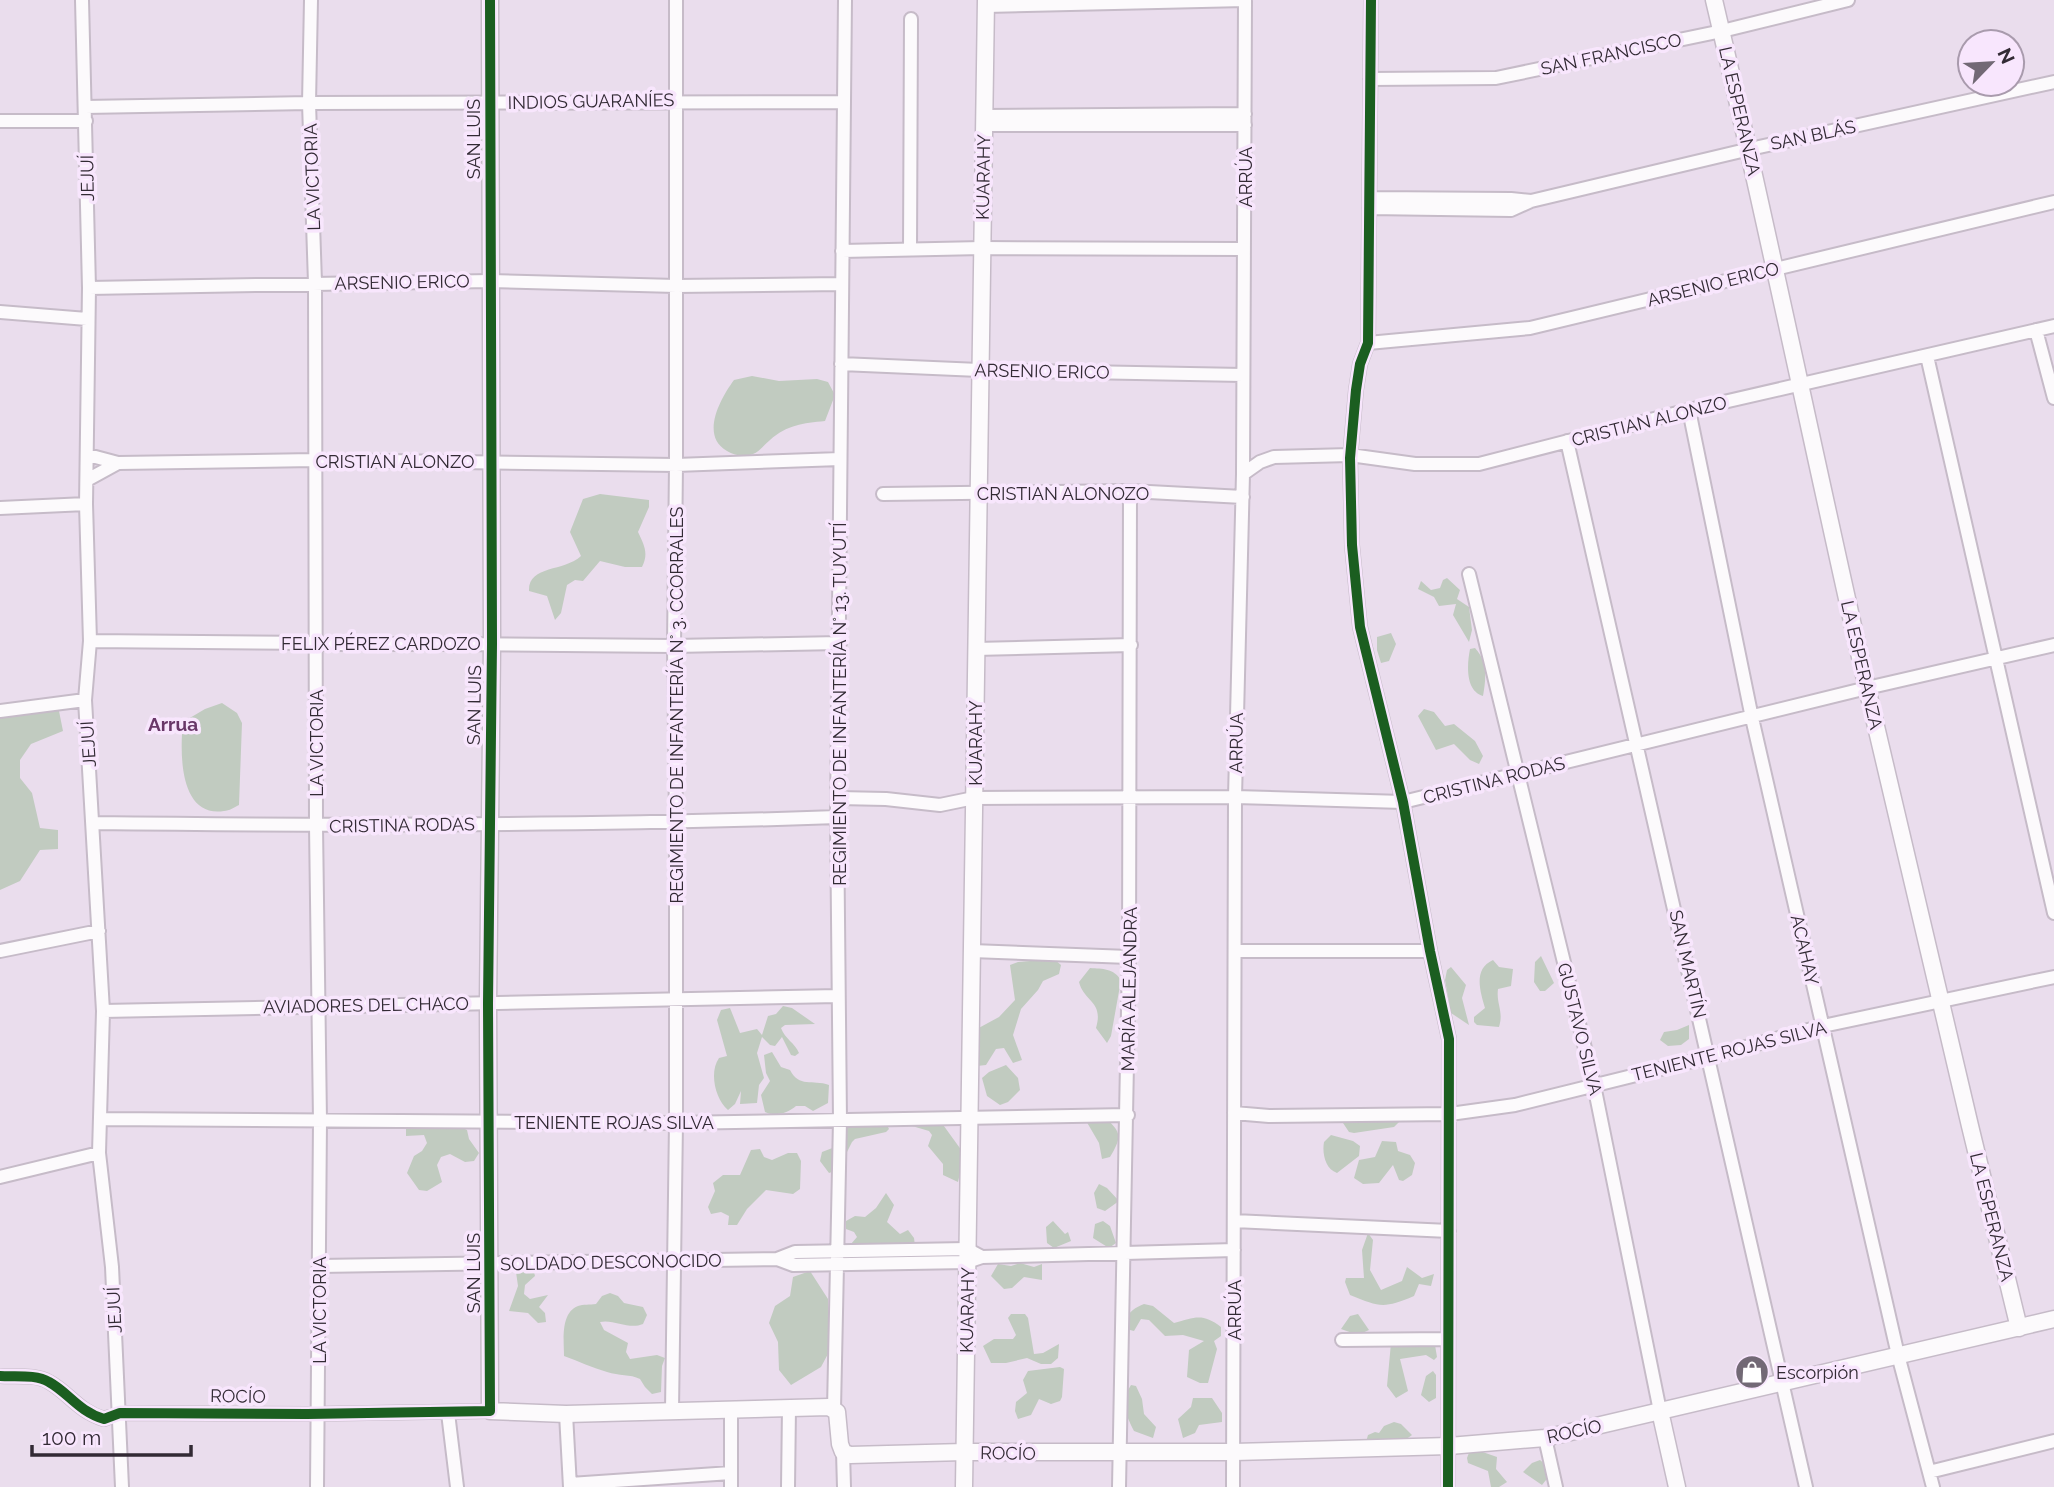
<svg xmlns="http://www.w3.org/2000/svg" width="2054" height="1487" viewBox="0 0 2054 1487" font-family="Raleway,sans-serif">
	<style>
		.green { fill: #c1cbc0 }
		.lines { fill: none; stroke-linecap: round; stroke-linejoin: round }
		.street-casing { stroke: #c6bbc8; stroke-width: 16 }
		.secondary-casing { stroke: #c6bbc8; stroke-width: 19 }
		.street { stroke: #fcfafc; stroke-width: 12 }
		.secondary { stroke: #fcfafc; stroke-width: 16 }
		.cycleway-casing { stroke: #f8e6fd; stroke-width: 15 }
		.cycleway { stroke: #1b5e20; stroke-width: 10 }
		.labels { text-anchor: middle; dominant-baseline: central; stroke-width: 7; stroke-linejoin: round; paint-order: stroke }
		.street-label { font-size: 18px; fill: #322a34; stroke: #f8e6fd }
		.poi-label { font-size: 18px; fill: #322a34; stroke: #f8e6fd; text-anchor: start }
		.neighbourhood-label { font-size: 19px; font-weight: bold; fill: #693768; stroke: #f8e6fd }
	</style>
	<rect width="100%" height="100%" fill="#eadded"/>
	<!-- green -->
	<path class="green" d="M752,376L779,381L817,379L828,382L835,395L825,421C803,423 787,425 770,440C765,444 759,452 753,454C745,458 734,455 727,451C700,436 720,399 734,380Z
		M600,494L649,500V507L638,532C644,545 649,553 642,567H625L600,561L583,581L575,580L567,585L561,613L555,620L547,596L529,591C528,565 564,572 581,556L570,532L583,499Z
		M1447,578L1460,590L1457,599L1469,607L1472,630L1469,642L1453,615L1456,604L1439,606L1434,597L1418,589L1421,581L1431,590L1440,588L1443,580Z
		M1391,633L1396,644L1389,661L1381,663L1377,650V637Z
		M1475,648C1488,662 1486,679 1483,696C1465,691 1467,664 1470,649Z
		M222,703L237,713L242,723L239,805C235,807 229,811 224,811C178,818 180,750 183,722L205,709Z
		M39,707L59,711L63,731L31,744L20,760V778L32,793L40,828L58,830V849L40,850L20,881L0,890V713Z
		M1424,709L1434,712L1445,726L1454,724L1475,741L1483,756L1479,764L1470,760L1454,744L1436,750L1418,716Z
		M1541,956L1554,983L1545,991H1540L1534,982L1535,962Z
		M1054,959L1061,965L1059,974L1043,981L1038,990L1021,1009L1013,1035L1022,1060L1013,1063L1004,1048L996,1049L986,1065L977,1066L979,1048L975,1030L999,1017L1015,1000L1010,965L1018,962Z
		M1493,960L1499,967L1513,969L1511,986L1498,989C1496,1004 1504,1011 1499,1027L1477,1025L1474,1022V1017L1485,1008C1480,991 1473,969 1493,960Z
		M1451,967L1466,985L1462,998L1469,1025L1451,1013L1445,980L1447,970Z
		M1090,968C1103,969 1113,968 1121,980L1111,1036L1107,1043L1096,1028C1104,1001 1084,1002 1079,982Z
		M783,1006L792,1008L815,1024L785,1025L781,1028C785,1039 795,1043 799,1053L795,1056L791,1055L782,1037L775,1046L770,1045L762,1037L757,1053L764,1078L759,1085L757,1103L740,1104L741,1091L735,1104L728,1110C715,1099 709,1072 719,1058L727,1056L717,1020L721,1010L730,1008L740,1033L757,1029L762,1035L768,1016L776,1014Z
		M1689,1025V1039L1681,1045L1668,1046L1660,1040L1664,1032L1677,1030Z
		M772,1052L781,1067L790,1070C799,1088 812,1079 829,1085L828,1103L813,1111L805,1106H796C788,1113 775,1117 765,1112L761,1095L770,1081L766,1073L764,1055Z
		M1006,1065L1018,1078L1020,1090L1008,1102L1000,1105L987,1096L982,1078L989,1072Z
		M1387,1110L1396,1113L1400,1121L1394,1127L1354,1133L1349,1132L1343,1123L1345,1113L1349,1111L1368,1122Z
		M1101,1114C1120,1131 1124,1134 1110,1157L1102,1159L1099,1143L1085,1119Z
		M914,1119L941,1122L962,1151L964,1155L958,1182L943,1175V1164L928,1146L932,1135L929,1131L912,1126Z
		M885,1121L889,1129L886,1132L855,1139L852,1142L838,1170L829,1173L820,1161L822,1152L835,1147L842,1125Z
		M425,1122L451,1128L459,1126L467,1130L469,1139L479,1153L474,1161L465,1162L450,1154L441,1157L437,1165L442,1182L427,1191L419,1190L407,1173L414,1156L422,1151L427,1143L424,1135L406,1136V1127Z
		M1331,1135L1353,1141L1360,1146L1359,1156L1337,1173C1325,1169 1322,1153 1324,1142Z
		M1382,1141L1396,1142L1398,1151L1410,1155L1415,1163L1412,1175L1403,1181L1399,1180L1393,1165L1379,1183L1363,1184L1354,1178L1359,1160L1375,1157Z
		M760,1149L764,1157L772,1160L788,1153H797L801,1161L800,1189L793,1194L766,1190L747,1209L737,1225H728L729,1216L721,1212L711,1214L708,1207L715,1191L713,1183L723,1175H740L751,1150Z
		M1099,1184L1107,1188L1119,1201L1105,1211L1097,1208L1094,1193Z
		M886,1193L894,1205L887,1222L900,1234L908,1230L914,1238L915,1246L900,1256L885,1245L877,1248L870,1258L858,1259L851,1244L857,1237L854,1232L846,1229V1221L855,1216L865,1217L876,1208Z
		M1053,1221L1065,1234L1068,1232L1071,1241L1054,1248L1047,1243L1046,1227Z
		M1103,1221L1110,1226L1116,1243L1109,1248L1093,1238L1095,1224Z
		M1368,1233L1373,1240L1370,1270L1381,1290L1402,1281L1407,1267L1422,1278L1434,1274L1431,1286L1419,1284L1414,1296C1383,1309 1380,1307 1350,1295L1345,1282L1346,1278H1364L1362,1250Z
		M1020,1263L1034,1267L1042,1264V1280L1024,1277L1012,1288L1004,1289L991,1276L998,1264L1011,1266Z
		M533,1268L535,1276L525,1285L524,1294L530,1299L548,1295L539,1307L545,1313L546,1322L538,1323L528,1313L509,1311L518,1286L516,1272Z
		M810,1271L828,1299L829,1352L821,1367L791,1385L779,1370L778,1342L769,1323L775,1306L790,1296L793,1277Z
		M610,1293L618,1296L624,1303L643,1307L647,1315L643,1324C629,1330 614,1319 600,1322L604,1330L628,1343L626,1352L630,1359L657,1355L665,1358L662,1366L661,1392L652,1394L645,1387L640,1379C630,1374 619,1376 607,1372C593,1368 578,1361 564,1356C564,1341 560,1313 578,1306C583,1304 590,1305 596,1304L602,1296Z
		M1144,1304L1153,1306L1174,1323C1195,1317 1203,1313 1221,1327V1336L1214,1341L1217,1349L1208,1383H1200L1187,1377L1189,1350L1204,1341L1183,1335L1165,1336L1149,1320L1141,1319L1134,1331L1130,1330L1125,1321C1128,1312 1136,1307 1144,1304Z
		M1011,1314H1025L1028,1318L1034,1354L1043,1353L1059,1344L1058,1358L1051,1364H1041L1027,1358L1006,1363H991L983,1346L994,1339H1013L1016,1335L1008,1318Z
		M1358,1314L1369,1330L1358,1335L1341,1329L1350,1316Z
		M1391,1343L1435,1345L1437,1357L1434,1360L1426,1355L1400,1359L1408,1391L1396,1398L1387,1386Z
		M1060,1367L1064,1369L1062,1397L1060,1401L1051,1404L1039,1399L1031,1415L1018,1419L1015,1411L1016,1402L1027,1393L1023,1380L1028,1371Z
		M1433,1371L1436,1375V1398L1429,1402L1421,1395L1426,1376Z
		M1131,1385L1136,1386L1142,1399L1144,1414L1156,1427L1153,1438L1134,1431C1126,1416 1120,1401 1131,1385Z
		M1193,1398H1212L1222,1413V1422L1199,1425L1195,1433L1183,1438L1178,1419L1191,1407Z
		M1394,1422L1401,1424L1412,1435L1401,1443L1387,1439L1368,1446L1366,1442L1368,1435L1375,1432L1379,1433L1384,1426Z
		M1474,1449L1497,1457L1496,1469L1507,1482L1499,1487H1491L1488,1471L1468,1463L1467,1458L1470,1450Z
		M1540,1460L1547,1466L1550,1475L1542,1485L1523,1472L1532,1463Z"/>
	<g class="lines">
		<!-- street casing -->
		<g class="street-casing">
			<path id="street" d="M82,0L89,288L86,504L90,641L85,700L103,1011L99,1153L112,1267L122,1487
				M311,0L309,103L315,283L316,826L320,1121L317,1487
				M1371,0L1368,343L1360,364L1356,390L1350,458L1352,545L1360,627L1403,802L1430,951L1449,1039L1448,1487
				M986,6L1245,0
				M1370,79L1496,78L1722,31L1848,0
				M85,107L309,103L844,102
				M984,116L1245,114
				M0,121H86
				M984,125H1245
				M1370,198L1511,199L1531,201
				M1369,208L1511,210L1531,201L1750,149L2054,82
				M910,249L911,19
				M842,251L982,248L1244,249
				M89,288L490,281L676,286L842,284
				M0,312L87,319
				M2036,330L2054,398
				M1368,343L1530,328L2054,202
				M1927,356L2054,913
				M841,364L979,370L1243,375
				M1689,410L1752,718L1898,1355L1933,1487
				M1567,441L1806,1487
				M88,455L118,463L314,460L676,465L840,459
				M1243,474L1260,462L1274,457L1350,455L1415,464H1479L1689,410L2054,326
				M87,480L118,463
				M883,494L1130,491L1243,497
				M0,508L86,504
				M1469,574L1594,1085L1660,1411
				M90,641L674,646L840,643
				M975,649L1131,645
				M0,711L85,700
				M838,798L886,799L940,805L974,798L1235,797L1403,802L1867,688L2054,645
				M93,823C341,826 589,826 837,817
				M0,951L99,931
				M972,951L1129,957
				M1235,951H1430
				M103,1011L838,996
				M1234,1113L1269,1116L1450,1114L1515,1105L1709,1057L1823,1026L2054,977
				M101,1119L676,1123L1128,1115
				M0,1177L99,1153
				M1234,1221L1449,1231
				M777,1259L793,1265L967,1262L982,1257L1234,1250
				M319,1266L777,1259L795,1252L967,1249L982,1257
				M1342,1340L1447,1339
				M0,1376C15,1377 36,1374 49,1382C69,1393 78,1411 104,1419L120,1413L307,1414L490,1411
				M834,1409L840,1120L837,817L845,0
				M672,1410L676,1123V823L674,646L676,465V0
				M448,1413L457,1487
				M566,1414L570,1487
				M1545,1438L1556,1487
				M843,1452L844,1487
				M1929,1472L2054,1441
				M570,1484L731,1473
				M731,1487V1409
				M788,1487L789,1408
				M1119,1487L1129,957L1130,491
				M1233,1487L1235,797L1243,474L1245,0"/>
		</g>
		<!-- secondary casing -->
		<g class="secondary-casing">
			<path id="secondary" d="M490,0L492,644L488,1003L490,1411L566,1414L829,1407L837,1412L840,1444L843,1452L850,1455L964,1452H1234L1449,1446L1545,1438L2054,1319
				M1714,0C1768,229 1815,459 1867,688C1916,902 1967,1115 2019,1328
				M1660,1411L1677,1487
				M964,1487L986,0"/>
		</g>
		<!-- street -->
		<use href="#street" class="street"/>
		<!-- secondary -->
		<use href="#secondary" class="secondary"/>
		<!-- cycleway casing -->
		<g class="cycleway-casing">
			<path id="cycleway" d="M1371,0L1368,343L1360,364L1356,390L1350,458L1352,545L1360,627L1403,802L1430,951L1449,1039L1448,1487
				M0,1376C15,1377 36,1374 49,1382C69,1393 78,1411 104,1419L120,1413L307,1414L490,1411L488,1003L492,644L490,0"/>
		</g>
		<!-- cycleway -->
		<use href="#cycleway" class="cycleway"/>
	</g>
	<!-- icons -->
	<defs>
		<g id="shop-disc" transform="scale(1.75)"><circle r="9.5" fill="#726975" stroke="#f8e6fd"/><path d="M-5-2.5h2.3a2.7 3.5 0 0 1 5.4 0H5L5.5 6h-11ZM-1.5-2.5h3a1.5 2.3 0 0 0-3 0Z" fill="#fff"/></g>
	</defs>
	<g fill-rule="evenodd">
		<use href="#shop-disc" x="1752" y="1372"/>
	</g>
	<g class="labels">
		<!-- street labels -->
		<g class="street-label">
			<text transform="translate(1611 54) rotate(-12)">SAN FRANCISCO</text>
			<text transform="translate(591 101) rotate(-1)">INDIOS GUARANÍES</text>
			<text transform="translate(1740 111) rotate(77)">LA ESPERANZA</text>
			<text transform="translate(1813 135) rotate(-12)">SAN BLÁS</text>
			<text transform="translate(473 139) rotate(-90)">SAN LUIS</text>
			<text transform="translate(312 177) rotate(-92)">LA VICTORIA</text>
			<text transform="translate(983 177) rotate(-89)">KUARAHY</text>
			<text transform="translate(1245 177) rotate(-90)">ARRÚA</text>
			<text transform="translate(87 178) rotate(-91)">JEJUÍ</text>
			<text transform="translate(402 282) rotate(-1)">ARSENIO ERICO</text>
			<text transform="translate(1713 284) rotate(-14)">ARSENIO ERICO</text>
			<text transform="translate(1042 371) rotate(1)">ARSENIO ERICO</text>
			<text transform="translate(1649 421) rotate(-14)">CRISTIAN ALONZO</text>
			<text x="395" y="461">CRISTIAN ALONZO</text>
			<text x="1063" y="493">CRISTIAN ALONOZO</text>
			<text x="381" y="643">FELIX PÉREZ CARDOZO</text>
			<text transform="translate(1862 665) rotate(77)">LA ESPERANZA</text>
			<text transform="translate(839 704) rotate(-90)">REGIMIENTO DE INFANTERÍA N° 13. TUYUTÍ</text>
			<text transform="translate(474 705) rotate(-89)">SAN LUIS</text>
			<text transform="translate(676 705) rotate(-90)">REGIMIENTO DE INFANTERÍA N° 3. CCORRALES</text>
			<text transform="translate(316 743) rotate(-90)">LA VICTORIA</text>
			<text transform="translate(975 743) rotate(-90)">KUARAHY</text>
			<text transform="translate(1236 743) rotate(-89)">ARRÚA</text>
			<text transform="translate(88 744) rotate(-94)">JEJUÍ</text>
			<text transform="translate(1494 780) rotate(-14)">CRISTINA RODAS</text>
			<text transform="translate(402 825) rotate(-1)">CRISTINA RODAS</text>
			<text transform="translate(1805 950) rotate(77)">ACAHAY</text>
			<text transform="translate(1688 964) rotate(77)">SAN MARTÍN</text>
			<text transform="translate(1129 989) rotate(-89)">MARÍA ALEJANDRA</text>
			<text transform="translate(366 1005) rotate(-1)">AVIADORES DEL CHACO</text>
			<text transform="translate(1580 1029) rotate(76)">GUSTAVO SILVA</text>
			<text transform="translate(1729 1051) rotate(-14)">TENIENTE ROJAS SILVA</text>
			<text x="614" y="1122">TENIENTE ROJAS SILVA</text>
			<text transform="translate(1992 1217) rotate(76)">LA ESPERANZA</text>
			<text transform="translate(611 1262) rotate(-1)">SOLDADO DESCONOCIDO</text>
			<text transform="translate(473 1273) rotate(-90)">SAN LUIS</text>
			<text transform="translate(114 1310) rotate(-93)">JEJUÍ</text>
			<text transform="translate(319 1310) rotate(-90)">LA VICTORIA</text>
			<text transform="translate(967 1310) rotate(-89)">KUARAHY</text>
			<text transform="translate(1234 1310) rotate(-90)">ARRÚA</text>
			<text transform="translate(238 1396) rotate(1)">ROCÍO</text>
			<text transform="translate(1574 1431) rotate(-12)">ROCÍO</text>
			<text transform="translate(1008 1453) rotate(1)">ROCÍO</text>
		</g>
		<!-- poi labels -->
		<g class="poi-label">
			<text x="1776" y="1372">Escorpión</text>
		</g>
		<!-- neighbourhood labels -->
		<g class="neighbourhood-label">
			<text x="173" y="724">Arrua</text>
		</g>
	</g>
	<!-- north arrow -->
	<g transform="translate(1991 63) rotate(65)"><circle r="33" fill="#f8e6fd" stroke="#a99bad" stroke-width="2"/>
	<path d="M0-5L12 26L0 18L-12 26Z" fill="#726975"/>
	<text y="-10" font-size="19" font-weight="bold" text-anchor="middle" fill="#322a34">N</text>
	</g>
	<!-- scale -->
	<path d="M32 1445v10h159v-10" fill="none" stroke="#322a34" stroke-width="3.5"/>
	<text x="42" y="1445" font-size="21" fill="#322a34" stroke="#f8e6fd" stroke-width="5" paint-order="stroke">100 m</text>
</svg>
